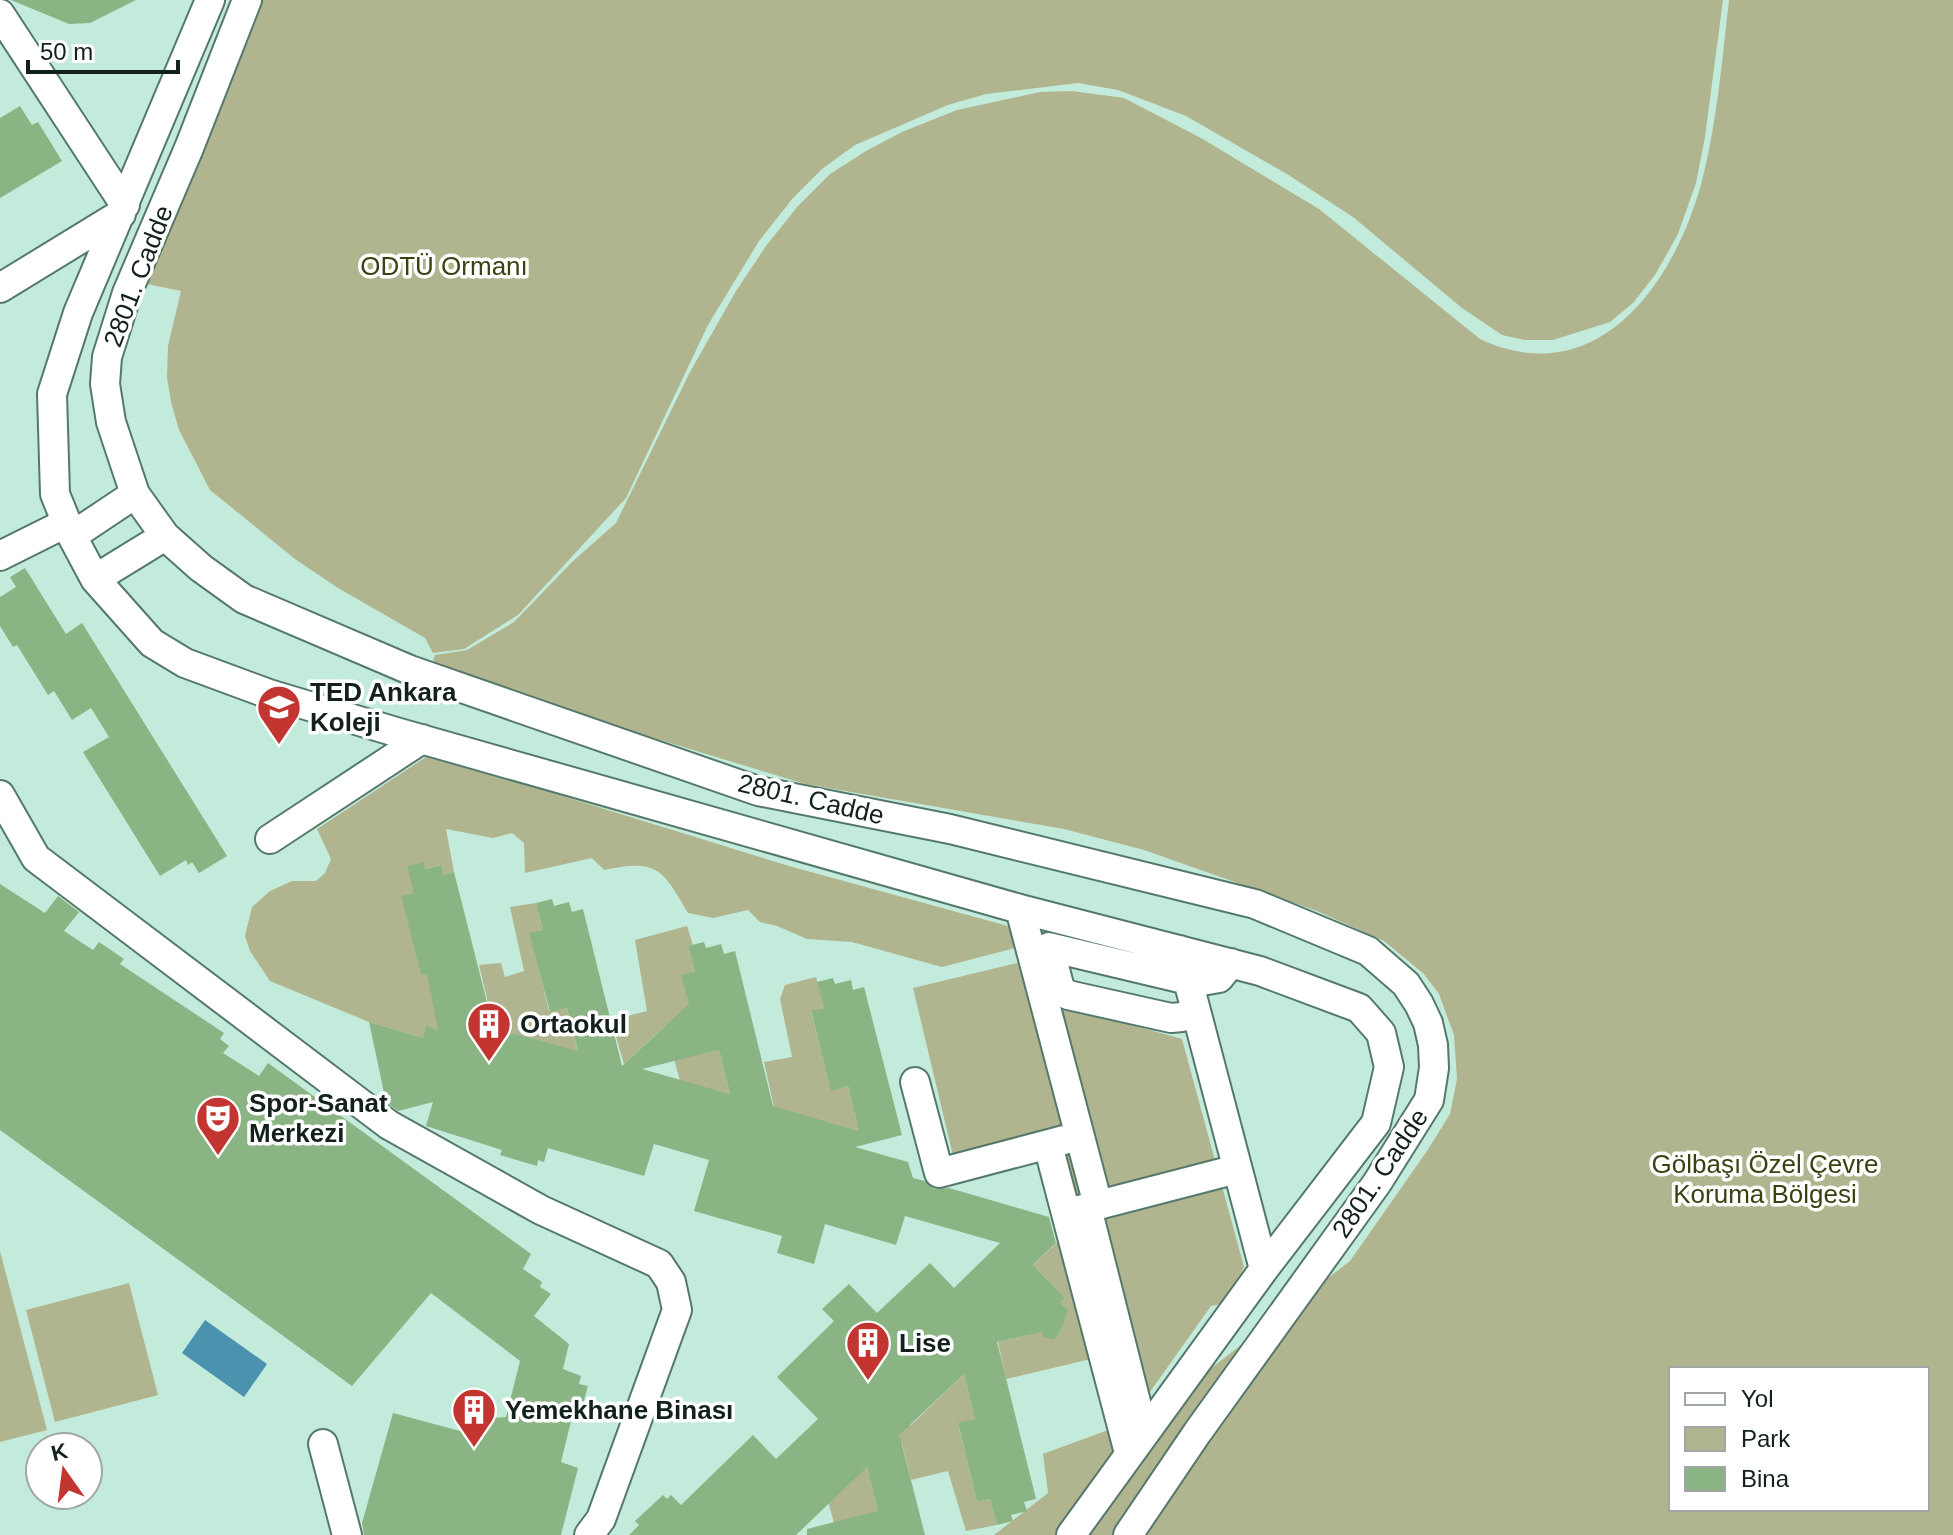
<svg xmlns="http://www.w3.org/2000/svg" width="1953" height="1535" viewBox="0 0 1953 1535" font-family="Arial,sans-serif">
	<style>
		.green { fill: #b1b58f; fill-rule: evenodd }
		.water { fill: #4b92ae }
		.building { fill: #8ab483; fill-rule: evenodd }
		.lines { fill: none; stroke-linecap: round; stroke-linejoin: round }
		.minor-casing { stroke: #54796b; stroke-width: 32 }
		.minor { stroke: #fff; stroke-width: 28 }
		.labels { text-anchor: middle; dominant-baseline: central; stroke-width: 7; stroke-linejoin: round; paint-order: stroke }
		.park-label { font-size: 26px; fill: #3d4010; stroke: #fff }
		.street-label { font-size: 26px; fill: #12211b; stroke: #fff }
		.poi-label { font-size: 26px; font-weight: bold; fill: #12211b; stroke: #fff; text-anchor: start }
	</style>
	<rect width="100%" height="100%" fill="#c3ebdb"/>
	<!-- green -->
	<path class="green" d="M247,0H1723L1705,137L1696,183L1678,234L1655,275L1633,303L1610,322L1553,340H1525L1502,335L1462,308L1353,217L1287,174L1186,116L1118,90L1078,83L986,94L948,105L855,145L822,169L793,198L759,241L708,325L626,498L518,615L464,649L433,653L425,638L338,588L295,559L210,490L179,430L171,402L167,377L168,346L181,291L132,281Z
		M1729,0H1953V1535H994L1048,1493L1043,1454L1108,1430L1114,1443L1350,1261L1427,1151L1450,1114L1457,1079L1454,1035L1439,994L1424,974L1384,941L1317,911L1144,850L1064,829L805,784L509,694L433,661L435,655L467,650L514,622L572,562L616,523L690,372L736,291L766,246L798,206L830,174L866,151L902,132L957,110L1040,92L1072,91L1124,98L1201,138L1319,209L1480,339C1598,394 1675,282 1702,181C1717,122 1722,60 1729,0ZM1671,1369H1927V1509H1671Z
		M426,757L543,790L789,866L1026,931L1030,944L942,967L852,942L807,939L777,926L760,922L748,910L713,918L688,913C662,868 657,859 604,870L592,858L525,873L524,843L512,833L493,838L446,829L454,872L443,875L440,865L425,869L423,863L414,893L402,896L421,975L438,971L445,1032L426,1027L423,1038L369,1022L270,981L250,951L245,936L252,907L270,891L292,881H316L325,873L331,859L317,829Z
		M536,903L543,930L530,934L549,1011L567,1008L578,1052L494,1028L479,965L501,963L505,977L524,971L510,907Z
		M687,926L693,945L688,946L695,972L682,976L702,1054L719,1050L730,1094L680,1081L665,1026L624,1064L611,1020L647,1011L635,940Z
		M1033,959L1048,1011H1083L1182,1039L1244,1267L1227,1303L1211,1306L1123,1430L1048,1146L956,1168L913,988Z
		M816,977L824,1008L811,1012L831,1090L848,1086L859,1131L774,1107L764,1062L792,1057L780,999L785,985Z
		M1065,1235L1091,1359L1006,1379L998,1342L1031,1334L1028,1320L1055,1340L1061,1330L1067,1310L1060,1303L1065,1298L1037,1269L1023,1275Z
		M0,1251L47,1430L0,1442Z
		M129,1283L158,1395L55,1422L26,1310Z
		M964,1374L975,1419L958,1424L977,1502L990,1499L997,1525L966,1531L948,1471L911,1480L902,1443L881,1448L879,1440L900,1435L896,1420L911,1425Z
		M867,1467L878,1511L837,1535L825,1489Z"/>
	<!-- water -->
	<path class="water" d="M205,1320L267,1364L244,1397L182,1353Z"/>
	<!-- building -->
	<path class="building" d="M11,0H136L90,23L69,24Z
		M20,106L32,125L38,122L62,161L0,198V118Z
		M25,568L66,634L82,623L227,856L199,873L192,862L188,865L186,860L160,876L83,752L109,737L91,708L72,720L54,691L48,695L17,645L13,647L0,626V597L16,587L10,577Z
		M424,862L425,869L441,865L443,875L454,872L493,1026L490,1027L578,1051L567,1008L550,1012L529,933L543,930L536,903L552,899L554,906L569,902L572,912L583,909L622,1066L689,1004L681,975L695,972L688,946L704,942L706,948L721,944L724,954L735,951L773,1106L859,1131L848,1086L831,1091L811,1011L824,1008L817,982L833,978L835,984L851,980L853,990L864,987L902,1135L855,1147L908,1162L913,1178L925,1181L934,1189L949,1188L1049,1217L1056,1243L1033,1265L1065,1298L1060,1303L1068,1310L1061,1330L1055,1340L1044,1337L1041,1332L997,1342L1036,1499L1024,1502L1027,1511L1011,1515L1013,1521L997,1525L990,1499L977,1502L958,1423L975,1419L964,1374L896,1438L900,1437L925,1535H807V1529L878,1511L867,1467L796,1535H629L639,1525L635,1521L663,1495L667,1499L671,1495L681,1505L753,1435L776,1459L818,1419L777,1377L834,1321L822,1309L849,1284L877,1313L930,1263L954,1288L1000,1243L905,1216L896,1245L825,1224L814,1264L777,1253L782,1236L694,1211L709,1160L654,1144L644,1176L548,1148L544,1162L538,1160L537,1166L500,1155L502,1150L426,1126L433,1102L398,1111L386,1102L369,1022L423,1038L426,1026L438,1030L427,974L421,975L401,896L414,893L407,866ZM719,1050L730,1094L642,1069Z
		M0,884L45,913L58,896L79,912L64,931L93,950L99,942L124,959L120,964L224,1033L220,1039L229,1046L223,1053L259,1076L268,1063L531,1254L523,1269L542,1282L540,1287L551,1294L534,1316L569,1344L563,1369L581,1376L579,1384L588,1386L578,1422L571,1421L561,1462L578,1468L561,1535H364L362,1523L393,1413L475,1435L481,1419L506,1417L520,1361L431,1293L352,1386L0,1130Z"/>
	<g class="lines">
		<!-- minor casing -->
		<g class="minor-casing">
			<path id="minor" d="M210,0L78,313L52,394L55,494L72,536L95,579L152,643L185,663L269,694L396,732L1020,909L1260,971L1359,1008L1381,1033L1389,1067L1376,1123L1264,1269L1071,1535
				M247,0L189,148L127,293L107,357L105,384L111,422L135,494L165,536L201,568L244,599L410,670L758,791L950,829L1255,904L1368,951L1406,984L1419,1004L1428,1023L1433,1045L1434,1068L1429,1100L1377,1183L1197,1433L1128,1535
				M0,14L125,205
				M0,288L121,214
				M72,536L135,494
				M0,556L66,523
				M95,579L165,536
				M0,795L36,858L389,1125L541,1210L659,1264L671,1282L677,1310L601,1519L589,1535
				M270,839L422,739
				M1020,909L1098,1205
				M1049,947L1196,982L1219,978L1231,963
				M1180,950L1264,1269
				M1051,954L1060,989L1068,995L1171,1018L1182,1017L1195,1011
				M915,1082L939,1173L1064,1140
				M1048,1145L1129,1453
				M1087,1208L1144,1434
				M1079,1210L1237,1169
				M323,1444L347,1535"/>
		</g>
		<!-- minor -->
		<use href="#minor" class="minor"/>
	</g>
	<!-- icons -->
	<defs>
		<g id="school-pin" transform="scale(2.3)"><path d="M0 17L-7.5 6A9.5 9.5 0 1 1 7.5 6Z" fill="#c33530" stroke="#fff"/><path d="M0-5L7-2L0 1L-7-2ZM-4 1L0 2.5L4 1V4Q0 6-4 4Z" fill="#fff"/></g>
		<g id="building-pin" transform="scale(2.3)"><path d="M0 17L-7.5 6A9.5 9.5 0 1 1 7.5 6Z" fill="#c33530" stroke="#fff"/><path d="M-4-6H4V6H1V3H-1V6H-4ZM-2.5-4.3h1.7v1.8h-1.7ZM.8-4.3h1.7v1.8H.8ZM-2.5-1h1.7V.8h-1.7ZM.8-1h1.7V.8H.8Z" fill="#fff"/></g>
		<g id="theatre-pin" transform="scale(2.3)"><path d="M0 17L-7.5 6A9.5 9.5 0 1 1 7.5 6Z" fill="#c33530" stroke="#fff"/><path d="M-5-5.5Q0-4 5-5.5V0Q5 5 0 6Q-5 5-5 0ZM-3.3-2.5H-1v1.5H-3.3ZM1-2.5H3.3v1.5H1ZM-2.8 1Q0 5.5 2.8 1Z" fill="#fff"/></g>
	</defs>
	<g fill-rule="evenodd">
		<use href="#school-pin" x="279" y="707"/>
		<use href="#building-pin" x="489" y="1024"/>
		<use href="#theatre-pin" x="218" y="1118"/>
		<use href="#building-pin" x="868" y="1343"/>
		<use href="#building-pin" x="474" y="1410"/>
	</g>
	<g class="labels">
		<!-- park labels -->
		<g class="park-label">
			<text x="444" y="266">ODTÜ Ormanı</text>
			<text x="1765" y="1164">Gölbaşı Özel Çevre<tspan x="1765" dy="30">Koruma Bölgesi</tspan></text>
		</g>
		<!-- street labels -->
		<g class="street-label">
			<text transform="translate(138 276) rotate(-69)">2801. Cadde</text>
			<text transform="translate(811 799) rotate(13)">2801. Cadde</text>
			<text transform="translate(1380 1173) rotate(-56)">2801. Cadde</text>
		</g>
		<!-- poi labels -->
		<g class="poi-label">
			<text x="310" y="692">TED Ankara<tspan x="310" dy="30">Koleji</tspan></text>
			<text x="520" y="1024">Ortaokul</text>
			<text x="249" y="1103">Spor-Sanat<tspan x="249" dy="30">Merkezi</tspan></text>
			<text x="899" y="1343">Lise</text>
			<text x="505" y="1410">Yemekhane Binası</text>
		</g>
	</g>
	<!-- legend -->
	<rect x="1669" y="1367" width="260" height="144" fill="#ffffff" stroke="#a0a6a4" stroke-width="2"/>
	<rect x="1685" y="1393" width="40" height="12" fill="#ffffff" stroke="#a0a6a4" stroke-width="2"/>
	<text x="1741" y="1407" font-size="24" fill="#12211b">Yol</text>
	<rect x="1685" y="1427" width="40" height="24" fill="#b1b58f" stroke="#a0a6a4" stroke-width="2"/>
	<text x="1741" y="1447" font-size="24" fill="#12211b">Park</text>
	<rect x="1685" y="1467" width="40" height="24" fill="#8ab483" stroke="#a0a6a4" stroke-width="2"/>
	<text x="1741" y="1487" font-size="24" fill="#12211b">Bina</text>
	<!-- north arrow -->
	<g transform="translate(64 1471) rotate(346)"><circle r="38" fill="#ffffff" stroke="#a0a6a4" stroke-width="2"/>
	<path d="M0-6L14 30L0 20L-14 30Z" fill="#c33530"/>
	<text y="-12" font-size="22" font-weight="bold" text-anchor="middle" fill="#12211b">K</text>
	</g>
	<!-- scale -->
	<path d="M28 60v12h150v-12" fill="none" stroke="#12211b" stroke-width="4"/>
	<text x="40" y="60" font-size="24" fill="#12211b" stroke="#ffffff" stroke-width="6" paint-order="stroke">50 m</text>
</svg>
